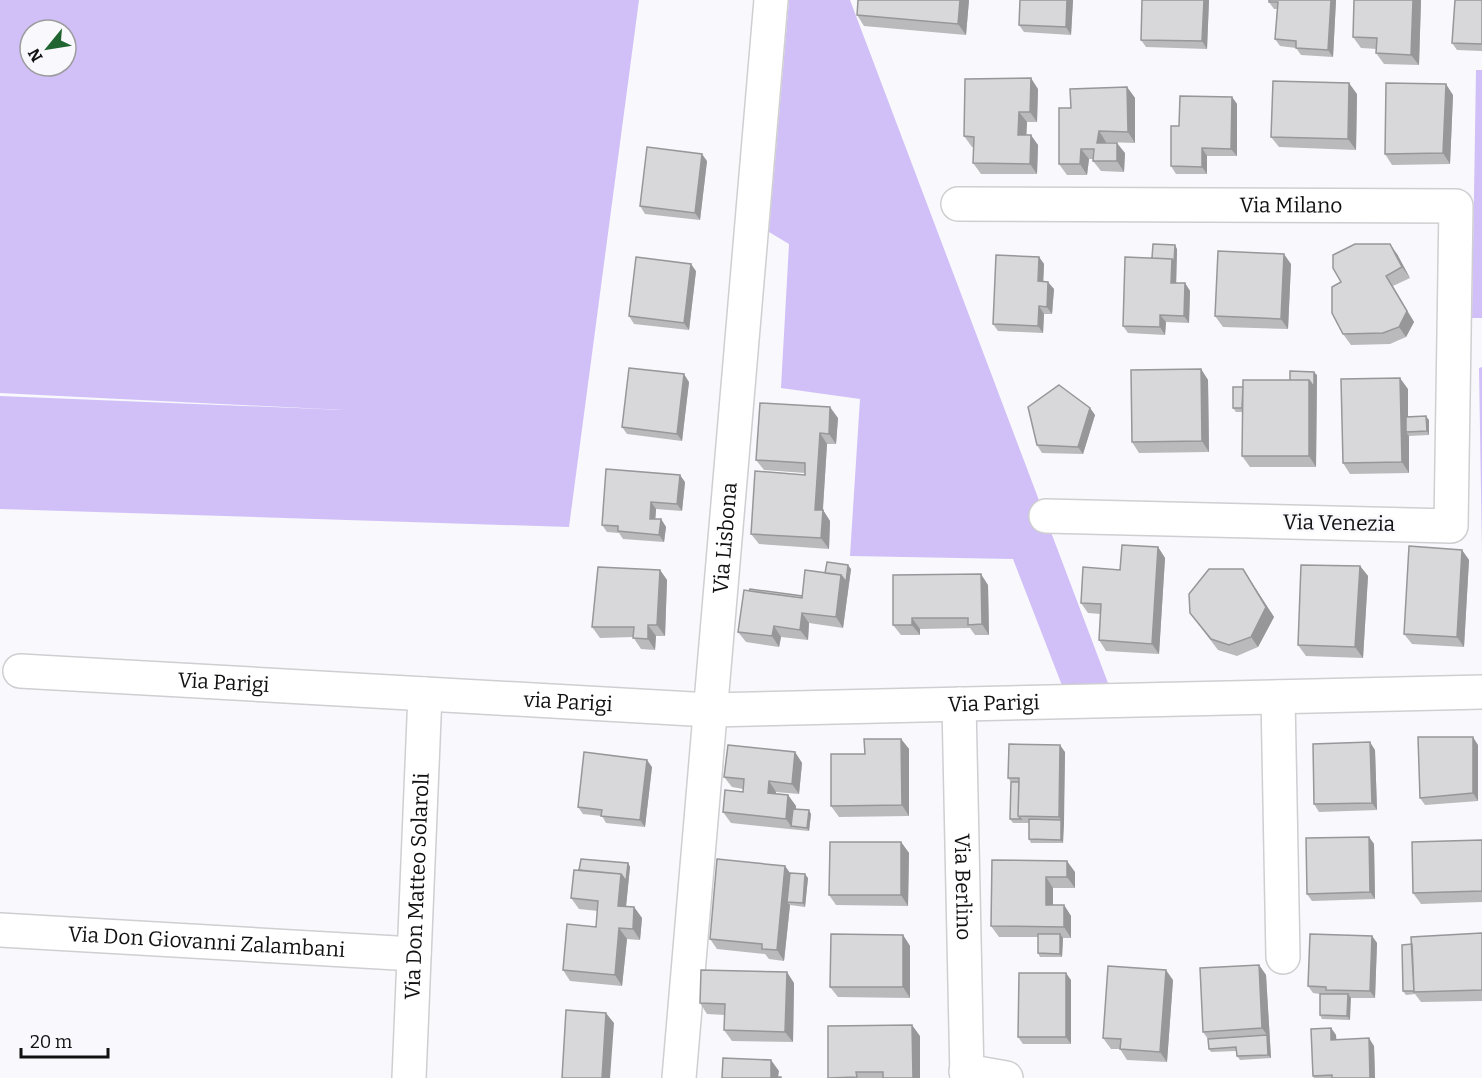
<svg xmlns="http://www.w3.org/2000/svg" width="1482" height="1078" viewBox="0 0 1482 1078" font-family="Bitter,serif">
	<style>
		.green { fill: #d0c0f7; fill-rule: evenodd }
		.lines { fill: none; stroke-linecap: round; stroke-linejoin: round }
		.minor-casing { stroke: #cfced1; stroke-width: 36 }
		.minor { stroke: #fff; stroke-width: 33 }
		.wall { fill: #bab9bb }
		.shaded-wall { fill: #979699 }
		.building { fill: #d8d7da; stroke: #979699; stroke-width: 1.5 }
		.labels { text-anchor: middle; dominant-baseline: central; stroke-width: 5; stroke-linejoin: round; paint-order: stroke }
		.street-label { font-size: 21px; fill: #111112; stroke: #f9f8fc }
	</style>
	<rect width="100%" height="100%" fill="#f9f8fc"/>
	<!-- green -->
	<path class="green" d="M0,0H639L569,527L0,509V396L344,410L0,393ZM30,30H66V66H30Z
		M789,0H850L1108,683L1063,688L1013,559L850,556L860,399L781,388L789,244L769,232Z
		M1476,70H1482V318H1472Z
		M1482,367V553L1479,368Z"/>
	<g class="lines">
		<!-- minor casing -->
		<g class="minor-casing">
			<g id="minor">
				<path id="s1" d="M958,204L1456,206L1451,526L1046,516"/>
				<path id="s2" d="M20,671L710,710L1482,692"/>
				<path d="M1278,697L1283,957"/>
				<path id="s3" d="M959,704L967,1078"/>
				<path id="s4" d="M0,930L414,954"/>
				<path d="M966,1071L1006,1078"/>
				<path id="s5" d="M409,1078L425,694"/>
				<path id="s6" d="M679,1078L771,0"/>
			</g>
		</g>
		<!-- minor -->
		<use href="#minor" class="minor"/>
	</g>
	<!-- wall -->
	<path class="wall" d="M969,0L966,35L864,26L857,15Z
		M1020,0H1073L1071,35L1024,32L1019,25Z
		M1209,0L1207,49L1146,47L1141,40Z
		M1269,0H1336L1333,57L1301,55L1296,48L1280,46L1275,39L1277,9H1274L1269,2Z
		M1421,0L1419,65L1384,64L1376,53L1377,49L1361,48L1353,37Z
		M1482,0V51L1457,50L1452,43Z
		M1127,87L1135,98V143L1106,142V143L1125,153L1124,172L1101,171L1093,161V159H1089L1087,175H1067L1059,164L1071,108Z
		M1038,89L1037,122H1027L1026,135L1038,145L1037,174H981L973,163L974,147H972L964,136Z
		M1357,94L1356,150L1279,147L1271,137Z
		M1453,95L1450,164L1392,165L1385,154Z
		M1232,97L1237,104V156H1207V174H1176L1171,166L1179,126Z
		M707,161L700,220L645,214L640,206Z
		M1177,249L1176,283H1185L1190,291L1189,323L1166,322L1165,335L1128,333L1123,326L1152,258Z
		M1397,254L1410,278L1393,286L1414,322L1406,337L1390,344L1351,345L1343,334L1341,282Z
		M1039,257L1044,264L1043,281L1054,289L1052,314H1044L1043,333L998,331L993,324Z
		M1291,264L1288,329L1223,327L1215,316Z
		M696,271L689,330L634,324L629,316Z
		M1201,369L1208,380L1209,452L1139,453L1132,442Z
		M1317,375L1316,467H1250L1242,456V412H1236L1233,408L1290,380Z
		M689,382L682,441L627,434L622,427Z
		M1408,389V417L1429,420V435L1409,436V473L1350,474L1343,463Z
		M1090,408L1095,415L1083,454L1042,453L1037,445Z
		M838,418L836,444H827L823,510L830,521L829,549L759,544L751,534L805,475V473L764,470L756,460Z
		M685,482L682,511L656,509L655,519H661L666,527L664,542L623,539L619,533L607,532L602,525Z
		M1158,547L1165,558L1159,654L1106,651L1099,640L1101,614L1088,613L1081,603L1120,570Z
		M1462,550L1469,560L1464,647L1412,644L1404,634Z
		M1360,566L1368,576L1363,658L1306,656L1298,645Z
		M851,569L843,628L809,623L808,640L781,637L779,647L746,642L738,632L802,596L825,573Z
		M1243,569L1274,617L1258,647L1237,656L1218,650L1190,613Z
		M660,570L667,580L665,636H656L655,650L641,649L633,637L600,638L592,627Z
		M988,585L989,635H975L970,628L920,629V635H901L893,625Z
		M901,739L909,749V816L839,817L831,806L865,754Z
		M1478,745V801L1425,805L1420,798Z
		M1375,750L1377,810L1319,812L1314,804Z
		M795,752L802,763L799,794L776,792V794L788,795L796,806V809L811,814L809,831L731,823L723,812L743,792V789L732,787L724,777Z
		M1065,752L1063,843H1031L1029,839V823H1013L1010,819L1011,782L1008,778Z
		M652,767L645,827L606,823L602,816L583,814L578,807Z
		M1369,837L1374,844L1375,899L1312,901L1307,894Z
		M1482,840V902L1421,904L1413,893Z
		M901,842L909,853L908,906L836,905L829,895Z
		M992,860L1075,872V888H1053V905H1064L1071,916V938H1063L1062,957H1040L1038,953V937H999L991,926Z
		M628,863L630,867L626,907H634L642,918L640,940L627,939L622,986L570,981L563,970L596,927L598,911L579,909L571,898L579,870Z
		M785,866L790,873L808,878L805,907L790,905L784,961L769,959L765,954L717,949L710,939Z
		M1482,933V1001L1421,1002L1415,994L1406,995L1403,991L1412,944Z
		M903,935L910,946V998L838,997L830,987Z
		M1372,936L1377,943L1375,998H1350V1020L1322,1019L1320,1015V994L1313,993L1308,986Z
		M1259,965L1266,975L1271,1058L1240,1060L1237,1056L1236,1051L1211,1052L1209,1049L1208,1039L1203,1032Z
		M1071,980V1044H1023L1018,1037Z
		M1173,980L1167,1062L1127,1060L1120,1049H1111L1103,1038Z
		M794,983L793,1042L732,1041L724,1030L725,1015L707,1014L700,1003Z
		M1331,1028L1336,1035V1039L1374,1046L1375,1078H1314L1313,1076Z
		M920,1036V1078H828Z"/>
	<!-- shaded-wall -->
	<path class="shaded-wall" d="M960,0H969L966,35L958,24Z
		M1067,0H1073L1071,35L1066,27Z
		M1204,0H1209L1207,49L1202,41Z
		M1331,0H1336L1333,57L1328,50Z
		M1413,0H1421L1419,65L1411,55Z
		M1031,78L1038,89L1037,122L1030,112Z
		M1349,83L1357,94L1356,150L1348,139Z
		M1446,84L1453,95L1450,164L1443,153Z
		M1127,87L1135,98V143L1128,132Z
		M1232,97L1237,104V156L1231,149Z
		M1019,112L1027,122L1026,145L1018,135Z
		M1099,131L1106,142L1105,153L1097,143Z
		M1031,135L1038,145L1037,174L1030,164Z
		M1117,143L1125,153L1124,172L1117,161Z
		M1202,148L1207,156V174L1202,167Z
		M1081,149L1089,159L1087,175L1080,164Z
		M702,154L707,161L700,220L695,213Z
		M1390,244L1397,254L1410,278L1402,267Z
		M1175,245L1177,249L1176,290L1171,283L1172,259Z
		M1284,254L1291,264L1288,329L1281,319Z
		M1039,257L1044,264L1043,288L1038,281Z
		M691,264L696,271L689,330L684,323Z
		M1386,276L1414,322L1406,337L1399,327Z
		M1048,282L1054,289L1052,314L1047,307Z
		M1185,283L1190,291L1189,323L1184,316Z
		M1039,306L1044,314L1043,333L1038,326Z
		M1160,315L1166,322L1165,335L1160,327Z
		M1201,369L1208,380L1209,452L1202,441Z
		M1314,372L1317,375L1316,467L1309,456V380Z
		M684,374L689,382L682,441L677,434Z
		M1400,378L1408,389V432H1406L1409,436V473L1402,462Z
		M830,407L838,418L836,444L829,434Z
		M1090,408L1095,415L1083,454L1078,447Z
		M1426,416L1429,420V435L1427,431Z
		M820,433L827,444L822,521L815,510Z
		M680,475L685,482L682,511L677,504Z
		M651,502L656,509L655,526L650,519Z
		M823,510L830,521L829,549L821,538Z
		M661,519L666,527L664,542L659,535Z
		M1158,547L1165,558L1159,654L1152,644Z
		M1462,550L1469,560L1464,647L1457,637Z
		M848,565L851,569L843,628L836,617L841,575Z
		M1360,566L1368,576L1363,658L1355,647Z
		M1243,569L1274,617L1258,647L1251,637Z
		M660,570L667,580L665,636L657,625Z
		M981,574L988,585L989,635L982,624Z
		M802,613L809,623L808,640L800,630Z
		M912,618L920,629V635L912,625Z
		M648,625L656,636L655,650L648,639Z
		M774,626L781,637L779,647L772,636Z
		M1473,737L1478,745V801L1473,793Z
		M901,739L909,749V816L902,805Z
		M1370,742L1375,750L1377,810L1372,803Z
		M1060,745L1065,752L1064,824L1059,817Z
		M795,752L802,763L799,794L792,784Z
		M647,760L652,767L645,827L640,820Z
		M769,781L776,792L775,804L768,793Z
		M788,795L796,806L794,826H791L786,819Z
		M809,810L811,814L809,831L807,828Z
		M1061,820L1064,824L1063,843L1061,840Z
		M1369,837L1374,844L1375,899L1370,892Z
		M901,842L909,853L908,906L901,895Z
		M1067,861L1075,872V888L1067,877Z
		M628,863L630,867L625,916L618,906L621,874Z
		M785,866L792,876L787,902L790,905L784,961L777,950Z
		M805,874L808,878L805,907L803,903Z
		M1046,877L1053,888V915L1046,905Z
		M1064,905L1071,916V938L1064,927Z
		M634,907L642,918L640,940L633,929Z
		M619,928L627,939L622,986L615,975Z
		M1060,934L1063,938L1062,957L1060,954Z
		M903,935L910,946V998L903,987Z
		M1372,936L1377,943L1375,998L1370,991Z
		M1259,965L1266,975L1271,1058L1268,1055L1267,1035L1262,1028Z
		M1166,970L1173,980L1167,1062L1160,1052Z
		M787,972L794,983L793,1042L785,1032Z
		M1066,973L1071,980V1044L1066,1037Z
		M1348,994L1351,998L1350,1020L1347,1016Z
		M606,1013L614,1023L610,1078H602Z
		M912,1025L920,1036V1078H913Z
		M1331,1028L1336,1035L1337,1047L1331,1040Z
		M1369,1038L1374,1046L1375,1078H1370Z
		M771,1060L779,1071L778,1078L771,1077Z"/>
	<!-- building -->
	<path class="building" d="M858,0H960L958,24L857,15Z
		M1020,0H1067L1066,27L1019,25Z
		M1142,0H1204L1202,41L1141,40Z
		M1269,0H1331L1328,50L1296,48V41L1275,39L1278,2H1269Z
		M1354,0H1413L1411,55L1376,53L1377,38L1353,37Z
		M1455,0H1482V44L1452,43Z
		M1031,78L1030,112H1019L1018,135H1031L1030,164L973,163L974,137L964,136L965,79Z
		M1273,81L1349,83L1348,139L1271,137Z
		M1386,83L1446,84L1443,153L1385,154Z
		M1127,87L1128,132L1099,131L1097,143H1117V161H1093L1094,149H1081L1080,164H1059V108H1071L1070,89Z
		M1180,96L1232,97L1231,149L1202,148V167L1171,166V126H1179Z
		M647,147L702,154L695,213L640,206Z
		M1153,244L1175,245L1174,262L1172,259L1152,258Z
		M1355,244H1390L1402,267L1386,276L1407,311L1399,327L1383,333L1343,334L1332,313V287L1341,282L1333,268V255Z
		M1218,251L1284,254L1281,319L1215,316Z
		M996,255L1039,257L1038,281L1048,282L1047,307L1039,306L1038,326L993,324Z
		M636,257L691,264L684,323L629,316Z
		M1125,257L1172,259L1171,283H1185L1184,316L1160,315V327L1123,326Z
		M629,368L684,374L677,434L622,427Z
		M1201,369L1202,441L1132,442L1131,370Z
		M1290,371L1314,372V387L1309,380H1290Z
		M1400,378L1402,462L1343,463L1341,379Z
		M1243,380H1309V456H1242Z
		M1059,385L1090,408L1078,447L1037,445L1028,407Z
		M1233,387H1243L1242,408H1233Z
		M760,403L830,407L829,434L820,433L815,510H823L821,538L751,534L755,471L805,475V463L756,460Z
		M1426,416L1427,431L1406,432V417Z
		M606,469L680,475L677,504L651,502L650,519H661L659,535L618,531V526L602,525Z
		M1122,545L1158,547L1152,644L1099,640L1101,604L1081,603L1083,567L1120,570Z
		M1409,546L1462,550L1457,637L1404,634Z
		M827,562L848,565L846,582L841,575L825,573Z
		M1301,565L1360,566L1355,647L1298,645Z
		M598,567L660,570L657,625H648V639L633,638L634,627H592Z
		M1209,569H1243L1266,607L1251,637L1229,645L1211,639L1190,613L1189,594Z
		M805,570L841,575L836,617L802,613L800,630L774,626L772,636L738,632L744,590L802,598Z
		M981,574L982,624L968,625V618H912V625H893V575Z
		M750,589L802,596V598L749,591Z
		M1418,737H1473V793L1420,798Z
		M864,739H901L902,805L831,806V754H865Z
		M1370,742L1372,803L1314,804L1313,744Z
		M1009,744L1060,745L1059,817L1018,816L1019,778H1008Z
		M728,745L795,752L792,784L769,781L768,793L788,795L786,819L723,812L725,790L743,792L744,779L724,777Z
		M584,752L647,760L640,820L601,816L602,810L578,807Z
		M1011,782H1019L1018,816L1021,819H1010Z
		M793,809L809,810L807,828L791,826Z
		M1029,819L1061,820V840L1029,839Z
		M1369,837L1370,892L1307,894L1306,838Z
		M1482,840V891L1413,893L1412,842Z
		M830,842H901V895H829Z
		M581,859L628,863L626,881L621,874L579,870Z
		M717,859L785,866L777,950L762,949V944L710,939Z
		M992,860L1067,861V877H1046V905H1064V927L991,926Z
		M574,870L621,874L618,906L634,907L633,929L619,928L615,975L563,970L567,924L596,927L598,901L571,898Z
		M790,873L805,874L803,903L787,902Z
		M1482,933V990L1414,992L1411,937Z
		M831,934L903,935V987H830Z
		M1038,934H1060V954L1038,953Z
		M1310,934L1372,936L1370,991L1326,990V987L1308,986Z
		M1412,944L1414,991H1403L1402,945Z
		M1259,965L1262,1028L1203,1032L1200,968Z
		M1108,966L1166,970L1160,1052L1120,1049L1121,1039L1103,1038Z
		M701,970L787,972L785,1032L724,1030L725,1004L700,1003Z
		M1019,973H1066V1037H1018Z
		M1320,994H1348L1347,1016L1320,1015Z
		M566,1010L606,1013L602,1078H562Z
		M912,1025L913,1078H883V1072H856L857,1077L828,1078V1026Z
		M1331,1028V1040L1369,1038L1370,1078H1332V1075L1313,1076L1311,1029Z
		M1267,1035L1268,1055L1237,1056L1236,1047L1209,1049L1208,1039Z
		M723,1058L771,1060V1077H781V1078H722Z"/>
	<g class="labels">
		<!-- street labels -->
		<g class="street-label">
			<text stroke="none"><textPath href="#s1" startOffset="333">Via Milano</textPath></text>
			<text transform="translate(1339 523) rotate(1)">Via Venezia</text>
			<text stroke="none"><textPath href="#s6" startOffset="542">Via Lisbona</textPath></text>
			<text stroke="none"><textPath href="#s2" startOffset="204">Via Parigi</textPath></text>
			<text stroke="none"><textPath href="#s2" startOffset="549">via Parigi</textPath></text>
			<text stroke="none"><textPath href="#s2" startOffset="975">Via Parigi</textPath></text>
			<text stroke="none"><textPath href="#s5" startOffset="192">Via Don Matteo Solaroli</textPath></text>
			<text stroke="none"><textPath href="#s3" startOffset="183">Via Berlino</textPath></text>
			<text stroke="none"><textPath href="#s4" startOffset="207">Via Don Giovanni Zalambani</textPath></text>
		</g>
	</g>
	<!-- north arrow -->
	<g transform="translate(48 48) rotate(240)"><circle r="28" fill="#f9f8fc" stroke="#9c9c9e" stroke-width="1.5"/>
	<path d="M0-4.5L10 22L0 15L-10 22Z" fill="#206531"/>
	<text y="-9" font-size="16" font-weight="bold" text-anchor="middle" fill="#111112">N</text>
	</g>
	<!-- scale -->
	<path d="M21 1048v9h87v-9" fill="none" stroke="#111112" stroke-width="3"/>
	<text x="30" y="1048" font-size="18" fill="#111112" stroke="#f9f8fc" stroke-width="4.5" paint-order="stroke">20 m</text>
</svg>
